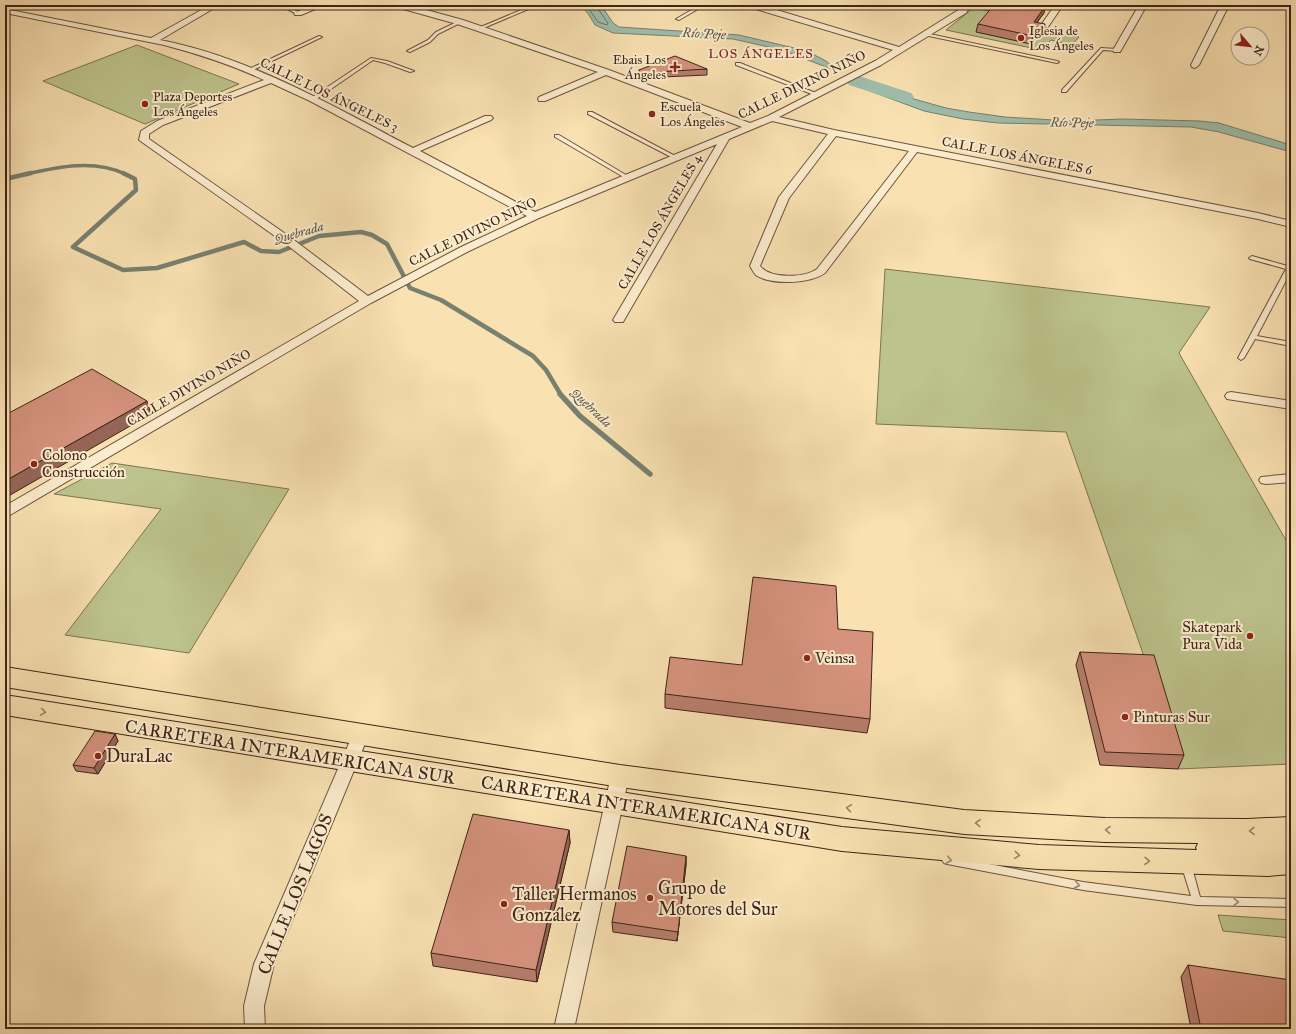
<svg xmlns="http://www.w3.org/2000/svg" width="1296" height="1034" viewBox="0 0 1296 1034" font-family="'IM FELL Great Primer',serif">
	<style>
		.green { fill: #bdc38d; stroke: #7e7452 }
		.water { fill: #9ebeac; stroke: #788070 }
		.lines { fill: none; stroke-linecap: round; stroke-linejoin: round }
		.shore { stroke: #6e7162; stroke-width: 1 }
		.stream-far2 { stroke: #788070; stroke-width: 3.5 }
		.stream-far1 { stroke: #788070; stroke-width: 4.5 }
		.stream { stroke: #788070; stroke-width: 5.5 }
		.river { fill: #9ebeac; fill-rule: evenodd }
		.lane-casing { stroke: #6d533e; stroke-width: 2 }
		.street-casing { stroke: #6d533e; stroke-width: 2 }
		.highway-casing { stroke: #3e2417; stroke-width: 2 }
		.path { stroke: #3e2417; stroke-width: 1.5; stroke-dasharray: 2 1; stroke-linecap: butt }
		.lane { fill: #fbeccd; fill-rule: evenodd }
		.street { fill: #fbeccd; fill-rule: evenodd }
		.highway { fill: #f9e1b2; fill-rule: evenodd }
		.wall { fill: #b77e6c; stroke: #3e2417 }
		.shaded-wall { fill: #956658; stroke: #3e2417 }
		.building { fill: #d5927d; stroke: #3e2417 }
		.oneway { stroke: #9c8264 }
		.oneway2 { stroke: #9c8872 }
		.poi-dot { fill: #8f2418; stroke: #fbeccd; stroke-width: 1.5 }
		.labels { text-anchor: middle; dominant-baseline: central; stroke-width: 4; stroke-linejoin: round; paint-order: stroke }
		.far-poi-label { font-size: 13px; fill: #3e2417; stroke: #fbeccd; text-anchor: start }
		.far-water-label { font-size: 13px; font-style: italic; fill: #5b5244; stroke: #fbeccd }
		.far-neighbourhood-label { font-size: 13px; letter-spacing: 1px; fill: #7a1f14; stroke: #fbeccd }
		.far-street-label { font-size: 13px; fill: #3e2417; stroke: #fbeccd }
		.poi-label { font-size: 15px; fill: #3e2417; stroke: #fbeccd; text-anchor: start }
		.near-street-label { font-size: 18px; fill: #3e2417; stroke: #fbeccd }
		.near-poi-label { font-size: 18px; fill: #3e2417; stroke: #fbeccd; text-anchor: start }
	</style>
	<rect width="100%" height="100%" fill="#f9e1b2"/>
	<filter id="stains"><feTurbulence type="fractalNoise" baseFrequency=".005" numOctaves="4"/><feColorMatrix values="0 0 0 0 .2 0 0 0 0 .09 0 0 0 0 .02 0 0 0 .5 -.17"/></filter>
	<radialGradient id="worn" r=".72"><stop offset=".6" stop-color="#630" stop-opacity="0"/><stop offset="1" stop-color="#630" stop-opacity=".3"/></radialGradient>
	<!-- green -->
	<path class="green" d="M977,5H982L978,9L1039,20L1035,26L1079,37L1070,47L1065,46L1067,44L1051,40L1041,50L946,30Z
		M137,45L239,84L145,124L43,81Z
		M885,269L1210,307L1179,353L1291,549V764L1178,769L1148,668L1066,432L876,424Z
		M112,463L289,489L189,653L65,635L161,509L54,494Z
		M1218,915L1291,920V938L1223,931Z"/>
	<!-- water -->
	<path class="water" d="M581,5H601L613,23L619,27L739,35L807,51L826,61L839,72L782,50L733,39L613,33L595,25L589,15Z
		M861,84L946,108L969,112L1005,117L1070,121L1123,119L1200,121L1219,123L1291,145V152L1219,132L1191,127L998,123L963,119L924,111L870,91Z"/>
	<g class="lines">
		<!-- shore -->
		<path class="shore" d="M586,5L598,22L607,25L608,23L598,9V5"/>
		<!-- stream-far2 -->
		<path class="stream-far2" d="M26,174C58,167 94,159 125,174"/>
		<!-- stream-far1 -->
		<path class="stream-far1" d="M123,173L135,179L136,190L73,247L123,270L157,268L244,242L261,251L279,252L319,236L361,232L372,235L387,244L410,288L441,300L533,356L546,370L561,395
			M5,179L31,173"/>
		<!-- stream -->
		<path class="stream" d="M560,394L580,416L650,474"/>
		<!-- river -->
		<path class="river" d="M856,75L911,93L914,97L911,101L904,103L849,85L846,81L849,77Z"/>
		<!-- lane casing -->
		<g class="lane-casing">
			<path id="lane" d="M279,5H284L300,13L297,14Z
				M533,5H538L479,30L476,29Z
				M647,5H652L647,8H645V6Z
				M700,5H705L679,20L676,19Z
				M459,21L462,22L438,34L430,42L410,52L407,51L428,40L436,32Z
				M925,33L1057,61L1059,62L1057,63L924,35L923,34Z
				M319,36L322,37L251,71L247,70Z
				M1101,48L1117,49L1119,50L1117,51L1103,50L1066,92H1062V90Z
				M371,58L387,61L414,71L410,72L385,63L373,60L315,100H311V98Z
				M736,63H740L821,95L817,96L736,65Z
				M588,112H592L679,158L675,159L588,114Z
				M555,135H559L631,178L627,179L555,137Z
				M1252,256L1291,267V271L1257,336L1291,342V346L1255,339L1244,358L1241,360L1238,358L1286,269L1250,259L1249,258Z
				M947,856L1083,882L1191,896L1181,864L1183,861L1186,860L1189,861L1191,864L1200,897L1291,899V907L1197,905L1083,890L947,864L944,863L942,860L944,857Z"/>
		</g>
		<!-- street casing -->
		<g class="street-casing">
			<path id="street" d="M193,5L210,6L211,10L160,40C249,57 333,106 413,148L485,116H491L493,118L491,120L420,151L535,212L742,127L606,75L545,101H539L538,99L539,97L598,72L457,24L396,7L395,5H408L463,20L609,70L750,123L768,116L875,61L893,50L749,7L748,5H760L899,47L960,9L963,5H971L966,13L881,65L779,117L834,130L1258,213L1291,221V227L1258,219L917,152L825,273C810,284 773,285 757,276C754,274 752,269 750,266L779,197L828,134L772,121L729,139L623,322H615L613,320L717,144L539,218L469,251L371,303L10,515L5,517V506L359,301L282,241L139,140L141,131L157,121L264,80C232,65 198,54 164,45L5,13V9L151,38L203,9ZM271,83L310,101L527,216L461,247L368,296L290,237L149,139V134L163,125ZM836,136L909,151L817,269C805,278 770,279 760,266L789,198Z
				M313,5H325L301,15H295L294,13Z
				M1055,5H1063L1048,27H1042L1041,25Z
				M1139,5H1147L1120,52H1114L1113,50Z
				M1221,5H1229L1199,65L1195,68L1192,67L1191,65Z
				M1231,392L1291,401V409L1227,399L1225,396L1227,393Z
				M1291,474V482L1266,484L1261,483L1259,480L1261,477Z
				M361,727L367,729L369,734L274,964L264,1006L265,1029H245L244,1006L254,964L353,734L355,729Z
				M620,769L626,771L629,776L574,1029H554L611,776L614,771Z"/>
		</g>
		<!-- highway casing -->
		<g class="highway-casing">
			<path id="highway" d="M5,667L620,765L964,810L1105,818L1247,819L1291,817V874L1268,876L1039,869L842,851L5,715V695L842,827L1039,845L1197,850L1196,848L1198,843L1105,842L964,834L620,787L5,687Z"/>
		</g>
		<!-- path -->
		<path class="path" d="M459,9L470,5"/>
		<!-- lane -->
		<use href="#lane" class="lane"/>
		<!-- street -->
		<use href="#street" class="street"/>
		<!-- highway -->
		<use href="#highway" class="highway"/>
	</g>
	<!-- wall -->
	<path class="wall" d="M1044,13L1037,22L1044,32L1031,44L976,32L978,24Z
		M707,69V75L640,78L639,75V70Z
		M838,629L870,719L867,733L665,708V694Z
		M1080,652L1184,755L1178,769L1100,765L1076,665Z
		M115,734L118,741L98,774L76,771L73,765Z
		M569,830L570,843L537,982L433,966L431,953Z
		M686,856V865L677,941L613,932L612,922Z
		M1188,965L1291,1029H1191L1181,977Z"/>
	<!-- shaded-wall -->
	<path class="shaded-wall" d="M1046,5L1044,13L1032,29L1034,22Z
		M1045,24L1044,32L1031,44L1033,36Z
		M147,401L151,414L5,498V481Z
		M115,734L118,741L98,774L94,768Z
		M569,830L570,843L537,982L536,970Z
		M686,856V865L677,941L678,932Z"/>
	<!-- building -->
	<path class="building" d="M994,5H1046L1034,22L1045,24L1033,36L978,24Z
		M675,56L707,69L640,73L639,70Z
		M92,369L147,401L5,481V415Z
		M753,577L836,586L838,629L873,632L870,719L665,694L670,657L742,665Z
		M1080,652L1154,655L1184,755L1105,752Z
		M95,731L115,734L94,768L73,765Z
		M473,814L569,830L536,970L431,953Z
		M627,846L686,856L678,932L612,922Z
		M1188,965L1291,980V1029H1201Z"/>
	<!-- one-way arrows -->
	<defs><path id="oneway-chevron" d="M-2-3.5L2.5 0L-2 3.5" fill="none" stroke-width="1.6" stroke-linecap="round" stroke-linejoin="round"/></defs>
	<g class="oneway">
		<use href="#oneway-chevron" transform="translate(43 712) rotate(9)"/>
		<use href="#oneway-chevron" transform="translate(849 808) rotate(-172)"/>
		<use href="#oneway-chevron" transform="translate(978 823) rotate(-177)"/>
		<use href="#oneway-chevron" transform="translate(1108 830) rotate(-179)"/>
		<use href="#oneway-chevron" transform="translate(1252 831) rotate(178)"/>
		<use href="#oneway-chevron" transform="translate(1017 855) rotate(5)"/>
		<use href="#oneway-chevron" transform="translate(1147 861) rotate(2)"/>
	</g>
	<g class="oneway2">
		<use href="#oneway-chevron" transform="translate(949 860) rotate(11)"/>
		<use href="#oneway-chevron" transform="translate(1077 885) rotate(11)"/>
		<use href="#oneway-chevron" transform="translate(1236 902) rotate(1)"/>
	</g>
	<!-- markers -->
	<g class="poi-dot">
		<circle cx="1021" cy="38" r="4"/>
		<path d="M673 61h4v4h4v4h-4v4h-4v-4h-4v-4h4z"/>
		<circle cx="145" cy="104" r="4"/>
		<circle cx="652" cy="114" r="4"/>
		<circle cx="34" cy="464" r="4"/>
		<circle cx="1250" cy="636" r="4"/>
		<circle cx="807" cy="658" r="4"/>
		<circle cx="1125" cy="717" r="4"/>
		<circle cx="98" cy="756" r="4"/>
		<circle cx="650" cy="898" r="4"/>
		<circle cx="504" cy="904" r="4"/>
	</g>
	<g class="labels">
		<!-- far-poi labels -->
		<g class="far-poi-label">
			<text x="1029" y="31">Iglesia de<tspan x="1029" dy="15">Los Ángeles</tspan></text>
			<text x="666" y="60" text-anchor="end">Ebais Los<tspan x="666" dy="15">Ángeles</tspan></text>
			<text x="153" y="97">Plaza Deportes<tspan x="153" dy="15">Los Ángeles</tspan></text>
			<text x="660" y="107">Escuela<tspan x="660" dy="15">Los Ángeles</tspan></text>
		</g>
		<!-- far-water labels -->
		<g class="far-water-label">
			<text transform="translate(704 34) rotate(3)">Río Peje</text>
			<text transform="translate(1072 123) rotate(1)">Río Peje</text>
			<text transform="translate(299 233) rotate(-16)">Quebrada</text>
			<text transform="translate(591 408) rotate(43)">Quebrada</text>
		</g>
		<!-- far-neighbourhood labels -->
		<g class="far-neighbourhood-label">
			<text x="761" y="54">LOS ÁNGELES</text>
		</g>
		<!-- far-street labels -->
		<g class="far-street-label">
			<text transform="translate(802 85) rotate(-26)">CALLE DIVINO NIÑO</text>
			<text transform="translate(329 95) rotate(26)">CALLE LOS ÁNGELES 3</text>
			<text transform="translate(1017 156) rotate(11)">CALLE LOS ÁNGELES 6</text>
			<text transform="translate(660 222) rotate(-60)">CALLE LOS ÁNGELES 4</text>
			<text transform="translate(473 232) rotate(-26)">CALLE DIVINO NIÑO</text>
			<text transform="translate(189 388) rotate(-30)">CALLE DIVINO NIÑO</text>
		</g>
		<!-- poi labels -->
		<g class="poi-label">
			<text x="42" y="455">Colono<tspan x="42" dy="17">Construcción</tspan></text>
			<text x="1242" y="627" text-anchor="end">Skatepark<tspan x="1242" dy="17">Pura Vida</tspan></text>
			<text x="815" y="658">Veinsa</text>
			<text x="1133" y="717">Pinturas Sur</text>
		</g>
		<!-- near-street labels -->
		<g class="near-street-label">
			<text transform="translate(290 752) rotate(9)">CARRETERA INTERAMERICANA SUR</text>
			<text transform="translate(646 808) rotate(9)">CARRETERA INTERAMERICANA SUR</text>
			<text transform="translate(295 894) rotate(-68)">CALLE LOS LAGOS</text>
		</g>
		<!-- near-poi labels -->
		<g class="near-poi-label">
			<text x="106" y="756">DuraLac</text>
			<text x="658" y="888">Grupo de<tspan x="658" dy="21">Motores del Sur</tspan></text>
			<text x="512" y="894">Taller Hermanos<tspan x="512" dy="21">González</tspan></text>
		</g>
	</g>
	<!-- margin -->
	<rect width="1296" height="1034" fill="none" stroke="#f9e1b2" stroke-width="20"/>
	<rect x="6" y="6" width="1284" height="1022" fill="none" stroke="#3e2417" stroke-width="2"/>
	<rect x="10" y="10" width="1276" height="1014" fill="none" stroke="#3e2417"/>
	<!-- north arrow -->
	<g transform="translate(1250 46) rotate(118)"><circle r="19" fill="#fbeccd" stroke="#af9c84"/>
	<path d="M0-3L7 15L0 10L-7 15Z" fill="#8f2418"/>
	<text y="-6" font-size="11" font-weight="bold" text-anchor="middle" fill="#3e2417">N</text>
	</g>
	<rect width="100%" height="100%" filter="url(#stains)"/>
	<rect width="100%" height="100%" fill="url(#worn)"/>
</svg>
